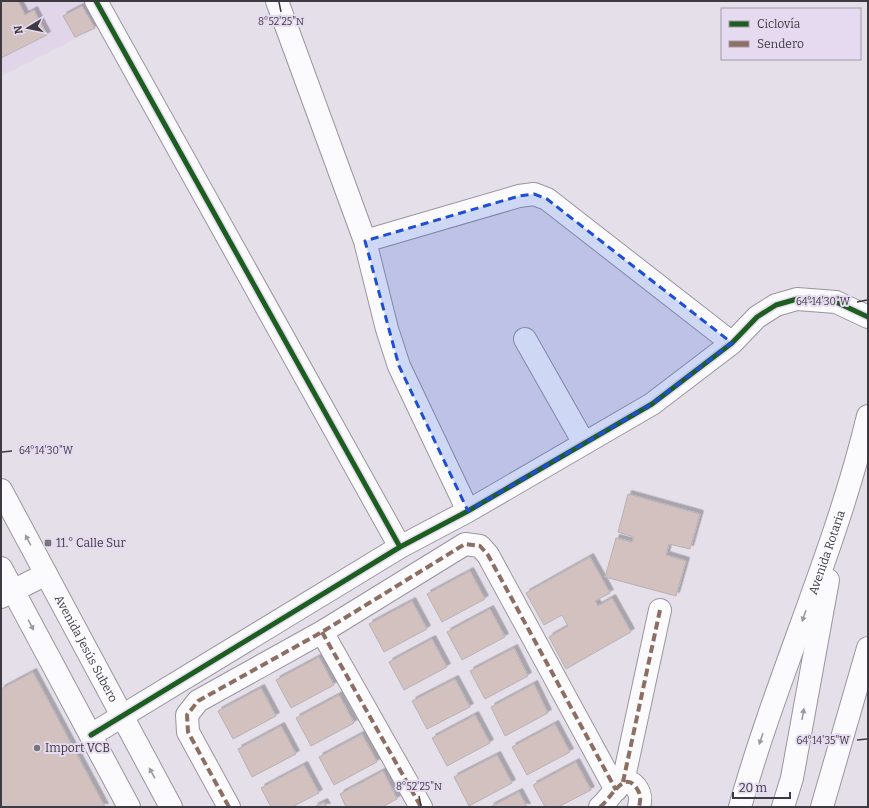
<svg xmlns="http://www.w3.org/2000/svg" width="869" height="808" viewBox="0 0 869 808" font-family="Bitter,serif">
	<style>
		.built { fill: #e0d5e9 }
		.building { fill: #d2c1bf; stroke: #b8b2b5; filter: url(#shadow) }
		.lines { fill: none; stroke-linecap: round; stroke-linejoin: round }
		.minor-casing { stroke: #9a959e; stroke-width: 24 }
		.major-casing { stroke: #9a959e; stroke-width: 24 }
		.highway-casing { stroke: #9a959e; stroke-width: 24 }
		.minor { stroke: #fbfafc; stroke-width: 22 }
		.major { stroke: #fbfafc; stroke-width: 22 }
		.highway { stroke: #fbfafc; stroke-width: 22 }
		.quiet { stroke: #8d6e63; stroke-width: 4; stroke-dasharray: 8 4; stroke-linecap: butt }
		.cycleway-casing { stroke: #e5daef; stroke-width: 8 }
		.cycleway { stroke: #1b5e20; stroke-width: 5 }
		.oneway { fill: #9c9a9f }
		.marked { fill: #1d4ed8; fill-opacity: 0.2; stroke: #1d4ed8; stroke-width: 3; stroke-dasharray: 8 5; stroke-linejoin: round }
		.ticks { fill: none; stroke: #3e3a42; stroke-width: 1.5 }
		.poi-dot { fill: #78747d; stroke: #e5daef; stroke-width: 1.5 }
		.labels { text-anchor: middle; dominant-baseline: central; stroke-width: 4; stroke-linejoin: round; paint-order: stroke }
		.poi-label { font-size: 12px; fill: #3e3a42; stroke: #e5daef; text-anchor: start }
		.street-label { font-size: 12px; fill: #3e3a42; stroke: #e5daef }
		.ticks-label { font-size: 10px; text-anchor: middle; fill: #3e3a42; stroke: #e5daef; stroke-width: 4; stroke-linejoin: round; paint-order: stroke }
	</style>
	<defs>
		<filter id="shadow"><feDropShadow dx="3.5" dy="-3.5" stdDeviation="0" flood-color="#0004"/></filter>
	</defs>
	<rect width="100%" height="100%" fill="#e5dfea"/>
	<!-- built -->
	<path class="built" d="M1,1H81L97,28L1,76Z"/>
	<!-- building -->
	<path class="building" d="M1,1H18L25,15L34,10L47,35L1,58Z
		M82,6L95,28L75,37L63,16Z
		M628,494L700,514L690,549L669,544L666,555L686,561L676,596L605,577L616,538L632,542L634,537L618,532Z
		M590,557L610,593L595,601L598,606L612,598L631,632L566,669L549,637L568,626L562,615L544,625L526,593Z
		M470,571L485,599L442,622L427,594Z
		M412,601L427,629L384,652L369,624Z
		M490,609L505,637L462,660L447,632Z
		M432,639L447,667L404,690L389,662Z
		M514,648L528,676L485,699L470,671Z
		M319,657L334,685L291,708L276,680Z
		M33,672L105,807H1V689Z
		M455,679L470,707L427,729L412,701Z
		M534,684L548,713L505,736L491,707Z
		M261,688L276,716L233,739L218,711Z
		M339,695L354,723L311,746L296,718Z
		M475,715L490,743L447,766L432,738Z
		M555,724L570,752L527,775L512,747Z
		M281,726L296,754L252,777L238,749Z
		M362,734L377,762L334,785L319,757Z
		M497,755L512,783L469,806L454,777Z
		M576,762L591,790L558,807H545L533,785Z
		M304,765L319,793L292,807H271L261,788Z
		M383,771L397,799L382,807H346L340,794Z
		M519,792L527,807H490Z
		M324,802L327,807H314Z"/>
	<g class="lines">
		<!-- minor casing -->
		<g class="minor-casing">
			<path id="minor" d="M96,1L400,547
				M277,1L365,241L387,329L399,366L468,511
				M365,241L519,196L534,194L547,199L732,343
				M525,339L584,443
				M1,597L46,574
				M322,632L421,807
				M91,735L400,547L468,511L652,404L732,343L757,317L776,305L797,299L836,302L868,317
				M623,782L660,610
				M229,807L188,732L187,715L198,701L322,632L465,544L480,546L488,555L616,790
				M600,807C610,800 623,771 635,786C641,793 641,799 639,807
				M822,807L868,648"/>
		</g>
		<!-- major casing -->
		<g class="major-casing">
			<g id="major">
				<path id="s1" d="M1,490L171,807"/>
				<path d="M1,568L129,807"/>
			</g>
		</g>
		<!-- highway casing -->
		<g class="highway-casing">
			<g id="highway">
				<path id="s2" d="M740,807C777,675 836,550 868,416"/>
				<path d="M783,807L792,778L828,580"/>
			</g>
		</g>
		<!-- minor -->
		<use href="#minor" class="minor"/>
		<!-- major -->
		<use href="#major" class="major"/>
		<!-- highway -->
		<use href="#highway" class="highway"/>
		<!-- quiet -->
		<path class="quiet" d="M322,632L421,807
			M623,782L660,610
			M229,807L188,732L187,715L198,701L322,632L465,544L480,546L488,555L616,790
			M600,807C610,800 623,771 635,786C641,793 641,799 639,807"/>
		<!-- cycleway casing -->
		<g class="cycleway-casing">
			<path id="cycleway" d="M96,1L400,547
				M91,735L400,547L468,511L652,404L732,343L757,317L776,305L797,299L836,302L868,317"/>
		</g>
		<!-- cycleway -->
		<use href="#cycleway" class="cycleway"/>
	</g>
	<!-- one-way arrows -->
	<defs><path id="oneway-solid" d="M-6-.8H1V-3.2L6.5 0L1 3.2V.8H-6Z"/></defs>
	<g class="oneway">
		<use href="#oneway-solid" transform="translate(28 540) rotate(-118)"/>
		<use href="#oneway-solid" transform="translate(804 616) rotate(109)"/>
		<use href="#oneway-solid" transform="translate(31 625) rotate(62)"/>
		<use href="#oneway-solid" transform="translate(803 714) rotate(-80)"/>
		<use href="#oneway-solid" transform="translate(761 739) rotate(109)"/>
		<use href="#oneway-solid" transform="translate(152 773) rotate(-119)"/>
	</g>
	<!-- marked area -->
	<path class="marked" d="M534,194L547,199L732,343L652,404L468,511L399,366L365,241L519,196Z"/>
	<!-- ticks -->
	<path class="ticks" d="M279,2L281,12M857,302L867,300M2,452L12,451M857,740L867,739M419,796L421,806"/>
	<!-- markers -->
	<g class="poi-dot">
		<rect x="44" y="539" width="8" height="8" rx="2"/>
		<circle cx="37" cy="748" r="4"/>
	</g>
	<g class="labels">
		<!-- poi labels -->
		<g class="poi-label">
			<text x="56" y="543">11.° Calle Sur</text>
			<text x="45" y="748">Import VCB</text>
		</g>
		<!-- street labels -->
		<g class="street-label">
			<text stroke="none"><textPath href="#s2" startOffset="269">Avenida Rotaria</textPath></text>
			<text stroke="none"><textPath href="#s1" startOffset="180">Avenida Jesús Subero</textPath></text>
		</g>
	</g>
	<g class="ticks-label">
		<text x="281" y="25">8°52'25"N</text>
		<text x="823" y="305">64°14'30"W</text>
		<text x="46" y="454">64°14'30"W</text>
		<text x="823" y="744">64°14'35"W</text>
		<text x="419" y="790">8°52'25"N</text>
	</g>
	<!-- border -->
	<rect width="869" height="808" fill="none" stroke="#3e3a42" stroke-width="4"/>
	<!-- legend -->
	<rect x="721" y="8" width="140" height="52" fill="#e5daef" stroke="#a29aaa"/>
	<rect x="729" y="21" width="20" height="6" fill="#1b5e20" stroke="#a29aaa"/>
	<text x="757" y="28" font-size="12" fill="#3e3a42">Ciclovía</text>
	<rect x="729" y="41" width="20" height="6" fill="#8d6e63" stroke="#a29aaa"/>
	<text x="757" y="48" font-size="12" fill="#3e3a42">Sendero</text>
	<!-- north arrow -->
	<g transform="translate(28 28) rotate(260)" stroke="#e5daef" stroke-width="3" paint-order="stroke">
	<path d="M0-3L7 15L0 10L-7 15Z" fill="#3e3a42"/>
	<text y="-6" font-size="11" font-weight="bold" text-anchor="middle" fill="#3e3a42">N</text>
	</g>
	<!-- scale -->
	<path d="M733 792v6h57v-6" fill="none" stroke="#3e3a42" stroke-width="2"/>
	<text x="739" y="792" font-size="12" fill="#3e3a42" stroke="#e5daef" stroke-width="3" paint-order="stroke">20 m</text>
</svg>
